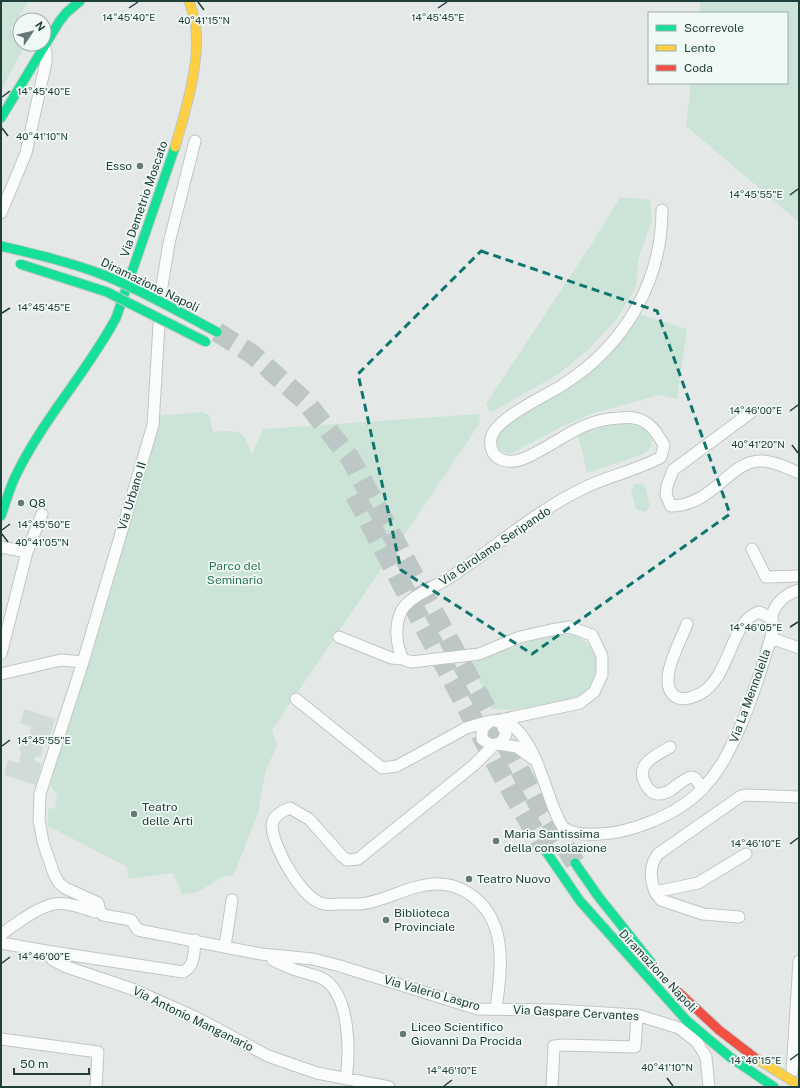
<svg xmlns="http://www.w3.org/2000/svg" width="800" height="1088" viewBox="0 0 800 1088" font-family="'Public Sans',sans-serif">
	<style>
		.built { fill: #d1dbd8 }
		.green { fill: #cce4d7 }
		.lines { fill: none; stroke-linecap: round; stroke-linejoin: round }
		.highway-tunnel { stroke: #bdc7c5; stroke-width: 20; stroke-dasharray: 20 10; stroke-linecap: butt }
		.street-casing { stroke: #c1c6c5; stroke-width: 13 }
		.fast-casing { stroke: #bfc7c5; stroke-width: 11 }
		.slow-casing { stroke: #bfc7c5; stroke-width: 11 }
		.street { stroke: #fbfcfc; stroke-width: 11 }
		.fast { stroke: #16e098; stroke-width: 9 }
		.slow { stroke: #ffcf43; stroke-width: 9 }
		.fast-bridge-casing { stroke: #bcc5c4; stroke-width: 11; stroke-linecap: butt }
		.slow-bridge-casing { stroke: #bcc5c4; stroke-width: 11; stroke-linecap: butt }
		.jam-bridge-casing { stroke: #bcc5c4; stroke-width: 11; stroke-linecap: butt }
		.fast-bridge { stroke: #16e098; stroke-width: 9 }
		.slow-bridge { stroke: #ffcf43; stroke-width: 9 }
		.jam-bridge { stroke: #f24e42; stroke-width: 9 }
		.marked { fill: none; stroke: #0f766e; stroke-width: 3; stroke-dasharray: 8 5; stroke-linejoin: round }
		.ticks { fill: none; stroke: #203e3a; stroke-width: 1.5 }
		.poi-dot { fill: #657a77; stroke: #f1f9f6; stroke-width: 1.5 }
		.labels { text-anchor: middle; dominant-baseline: central; stroke-width: 3.5; stroke-linejoin: round; paint-order: stroke }
		.poi-label { font-size: 12px; fill: #203e3a; stroke: #f1f9f6; text-anchor: start }
		.street-label { font-size: 12px; fill: #203e3a; stroke: #f1f9f6 }
		.park-label { font-size: 12px; fill: #287753; stroke: #f1f9f6 }
		.ticks-label { font-size: 10px; text-anchor: middle; fill: #203e3a; stroke: #f1f9f6; stroke-width: 3.5; stroke-linejoin: round; paint-order: stroke }
	</style>
	<rect width="100%" height="100%" fill="#e4e9e8"/>
	<!-- built -->
	<path class="built" d="M24,709L55,719L49,740L42,738L40,744L43,745L41,756L35,757L34,761L42,764L36,785L4,775L8,760L19,763L22,751L19,750L22,739L28,740L31,727L20,723Z"/>
	<!-- green -->
	<path class="green" d="M1,1H29L11,28L20,39V44L25,45L1,91Z
		M700,1H799V222L686,126L691,83H787V13H699Z
		M620,197L650,200L652,221L638,260L636,287L616,320L588,350L557,375L490,413L486,404L596,237Z
		M638,314L687,329L677,399L659,395L594,413L565,425L510,454C493,451 495,439 503,427L618,343L632,326Z
		M203,412L209,415L213,432C238,430 244,429 252,455L263,429L479,414L480,423L272,730L277,745L265,773L258,813L234,875L222,877L198,892L182,895L173,873L128,879L127,867L48,826V809L55,808L57,795L49,783L156,416Z
		M616,423C624,423 633,423 641,427C655,433 656,449 641,455L587,473L578,434Z
		M635,484H642L646,488L650,507L645,512L636,509L631,490Z
		M572,634C603,645 602,678 581,698L513,710L491,709L472,663L539,638Z"/>
	<g class="lines">
		<!-- highway-tunnel -->
		<path class="highway-tunnel" d="M217,332L252,354L306,402L350,458L537,802L575,863
			M355,495L501,773L545,850"/>
		<!-- street casing -->
		<g class="street-casing">
			<path id="street" d="M1,213L26,153L46,62V53L44,45
				M161,292L169,243L195,141
				M159,325L153,425L83,662L40,794L39,820L43,842L54,874L59,883L65,888L98,903L100,911L103,915L131,920L138,930L261,954L313,959L340,966L478,1009L554,1010L637,1015L679,1028L697,1042L706,1057L709,1087
				M750,413L673,470L667,486L666,495L671,506C713,506 730,460 761,461C773,461 788,468 799,473
				M1,547L27,552
				M752,549L766,577L799,576
				M687,624C681,641 655,684 676,697C684,701 693,697 700,694C731,677 730,621 759,612L771,618
				M339,637L391,658L403,659
				M771,638L799,648
				M1,654L27,552L42,514
				M1,674L61,660L83,662
				M296,699L382,768L397,766L466,728L486,722
				M496,721L580,703L594,692L602,675V656L592,635L570,627L551,630L520,637L479,654L411,662L403,659C396,645 394,625 402,610C409,597 436,586 449,578C494,549 534,512 582,489C607,476 636,471 661,457L664,445C659,437 654,427 645,422C637,417 628,417 619,418C578,420 560,443 525,458C509,465 488,461 491,439C493,419 548,395 564,384C625,345 662,281 662,210
				M501,723L506,734L501,743L491,745L482,739V729L490,721C494,720 497,721 501,723C506,725 511,725 515,728C535,746 544,784 554,809C557,815 559,823 564,828C570,832 580,834 587,834C624,837 679,815 704,787C722,768 733,744 743,720C754,693 763,665 771,637C774,628 770,619 774,610C779,600 788,593 799,590
				M498,744L517,747L532,758
				M494,745L474,765L358,859L347,860L342,856L309,819L290,808C282,811 272,816 272,826C273,847 302,900 324,904C329,905 335,904 339,904C346,904 354,904 360,904C381,902 401,890 421,886C437,882 454,884 468,893C508,918 502,967 496,1008
				M670,747C654,757 634,764 646,785C649,790 653,794 658,794C671,795 679,780 691,777L695,778L703,789
				M746,854L698,883L655,892C650,878 649,866 658,854L741,796L747,795L799,797
				M655,892L661,900L703,914L739,917
				M1,935C7,929 16,924 23,919C53,899 62,900 95,912L100,911
				M1,943L46,951L53,960L64,966L132,989L197,1018L268,1056L317,1073L389,1087
				M225,946L232,900
				M46,951L183,972C195,966 194,953 195,940
				M273,960C279,963 286,966 293,969C303,973 315,974 325,980C350,997 350,1052 346,1079
				M1,1039L98,1052L96,1087
				M792,1072L799,961
				M552,1087L554,1046L563,1045L635,1047L637,1015"/>
		</g>
		<!-- fast casing -->
		<g class="fast-casing">
			<path id="fast" d="M1,118L59,22L66,13L80,1
				M1,516C6,502 10,486 17,473C44,418 87,372 116,318L175,147
				M545,850L580,901L687,1021L730,1057L774,1087
				M575,863L598,896L653,965"/>
		</g>
		<!-- slow casing -->
		<g class="slow-casing">
			<path id="slow" d="M175,147C185,113 202,58 195,22C194,15 191,8 189,1"/>
		</g>
		<!-- street -->
		<use href="#street" class="street"/>
		<!-- fast -->
		<use href="#fast" class="fast"/>
		<!-- slow -->
		<use href="#slow" class="slow"/>
		<!-- fast-bridge casing -->
		<g class="fast-bridge-casing">
			<path id="fast-bridge" d="M1,246C35,254 69,262 101,274C142,290 179,312 217,332
				M20,264L107,292L206,342"/>
		</g>
		<!-- slow-bridge casing -->
		<g class="slow-bridge-casing">
			<path id="slow-bridge" d="M754,1057L799,1085"/>
		</g>
		<!-- jam-bridge casing -->
		<g class="jam-bridge-casing">
			<path id="jam-bridge" d="M676,990L719,1030L754,1057"/>
		</g>
		<!-- fast-bridge -->
		<use href="#fast-bridge" class="fast-bridge"/>
		<!-- slow-bridge -->
		<use href="#slow-bridge" class="slow-bridge"/>
		<!-- jam-bridge -->
		<use href="#jam-bridge" class="jam-bridge"/>
	</g>
	<!-- marked area -->
	<path class="marked" d="M481,251L657,311L730,514L532,654L401,570L358,374Z"/>
	<!-- ticks -->
	<path class="ticks" d="M198,2L204,10M129,8L138,2M438,8L447,2M2,97L10,91M2,128L8,136M790,195L798,189M2,313L10,308M790,411L798,405M792,445L798,453M2,530L10,524M2,534L8,542M790,627L798,622M2,746L10,740M790,844L798,838M2,963L10,957M790,1060L798,1054M667,1078L673,1086M444,1086L452,1080"/>
	<!-- markers -->
	<g class="poi-dot">
		<circle cx="140" cy="166" r="4"/>
		<circle cx="21" cy="503" r="4"/>
		<circle cx="134" cy="814" r="4"/>
		<circle cx="496" cy="841" r="4"/>
		<circle cx="469" cy="879" r="4"/>
		<circle cx="386" cy="920" r="4"/>
		<circle cx="403" cy="1034" r="4"/>
	</g>
	<g class="labels">
		<!-- poi labels -->
		<g class="poi-label">
			<text x="132" y="166" text-anchor="end">Esso</text>
			<text x="29" y="503">Q8</text>
			<text x="142" y="807">Teatro<tspan x="142" dy="14">delle Arti</tspan></text>
			<text x="504" y="834">Maria Santissima<tspan x="504" dy="14">della consolazione</tspan></text>
			<text x="477" y="879">Teatro Nuovo</text>
			<text x="394" y="913">Biblioteca<tspan x="394" dy="14">Provinciale</tspan></text>
			<text x="411" y="1027">Liceo Scientifico<tspan x="411" dy="14">Giovanni Da Procida</tspan></text>
		</g>
		<!-- street labels -->
		<g class="street-label">
			<text transform="translate(144 199) rotate(-71)">Via Demetrio Moscato</text>
			<text transform="translate(150 285) rotate(26)">Diramazione Napoli</text>
			<text transform="translate(132 496) rotate(-73)">Via Urbano II</text>
			<text transform="translate(495 546) rotate(-34)">Via Girolamo Seripando</text>
			<text transform="translate(750 696) rotate(-70)">Via La Mennolella</text>
			<text transform="translate(658 971) rotate(47)">Diramazione Napoli</text>
			<text transform="translate(432 993) rotate(16)">Via Valerio Laspro</text>
			<text transform="translate(576 1013) rotate(3)">Via Gaspare Cervantes</text>
			<text transform="translate(193 1019) rotate(26)">Via Antonio Manganario</text>
		</g>
		<!-- park labels -->
		<g class="park-label">
			<text x="235" y="566">Parco del<tspan x="235" dy="14">Seminario</tspan></text>
		</g>
	</g>
	<g class="ticks-label">
		<text x="129" y="21">14°45'40"E</text>
		<text x="438" y="21">14°45'45"E</text>
		<text x="204" y="24">40°41'15"N</text>
		<text x="44" y="95">14°45'40"E</text>
		<text x="42" y="140">40°41'10"N</text>
		<text x="756" y="198">14°45'55"E</text>
		<text x="44" y="311">14°45'45"E</text>
		<text x="756" y="414">14°46'00"E</text>
		<text x="758" y="448">40°41'20"N</text>
		<text x="44" y="528">14°45'50"E</text>
		<text x="42" y="546">40°41'05"N</text>
		<text x="756" y="631">14°46'05"E</text>
		<text x="44" y="744">14°45'55"E</text>
		<text x="756" y="847">14°46'10"E</text>
		<text x="44" y="960">14°46'00"E</text>
		<text x="756" y="1064">14°46'15"E</text>
		<text x="667" y="1071">40°41'10"N</text>
		<text x="452" y="1074">14°46'10"E</text>
	</g>
	<!-- border -->
	<rect width="800" height="1088" fill="none" stroke="#203e3a" stroke-width="4"/>
	<!-- legend -->
	<rect x="648" y="12" width="140" height="72" fill="#f1f9f6" stroke="#9daeab"/>
	<rect x="656" y="25" width="20" height="6" fill="#16e098" stroke="#9daeab"/>
	<text x="684" y="32" font-size="12" fill="#203e3a">Scorrevole</text>
	<rect x="656" y="45" width="20" height="6" fill="#ffcf43" stroke="#9daeab"/>
	<text x="684" y="52" font-size="12" fill="#203e3a">Lento</text>
	<rect x="656" y="65" width="20" height="6" fill="#f24e42" stroke="#9daeab"/>
	<text x="684" y="72" font-size="12" fill="#203e3a">Coda</text>
	<!-- north arrow -->
	<g transform="translate(32 32) rotate(55)"><circle r="19" fill="#f1f9f6" stroke="#9daeab"/>
	<path d="M0-3L7 15L0 10L-7 15Z" fill="#657a77"/>
	<text y="-6" font-size="11" font-weight="bold" text-anchor="middle" fill="#203e3a">N</text>
	</g>
	<!-- scale -->
	<path d="M14 1068v6h75v-6" fill="none" stroke="#203e3a" stroke-width="2"/>
	<text x="20" y="1068" font-size="12" fill="#203e3a" stroke="#f1f9f6" stroke-width="3" paint-order="stroke">50 m</text>
</svg>
